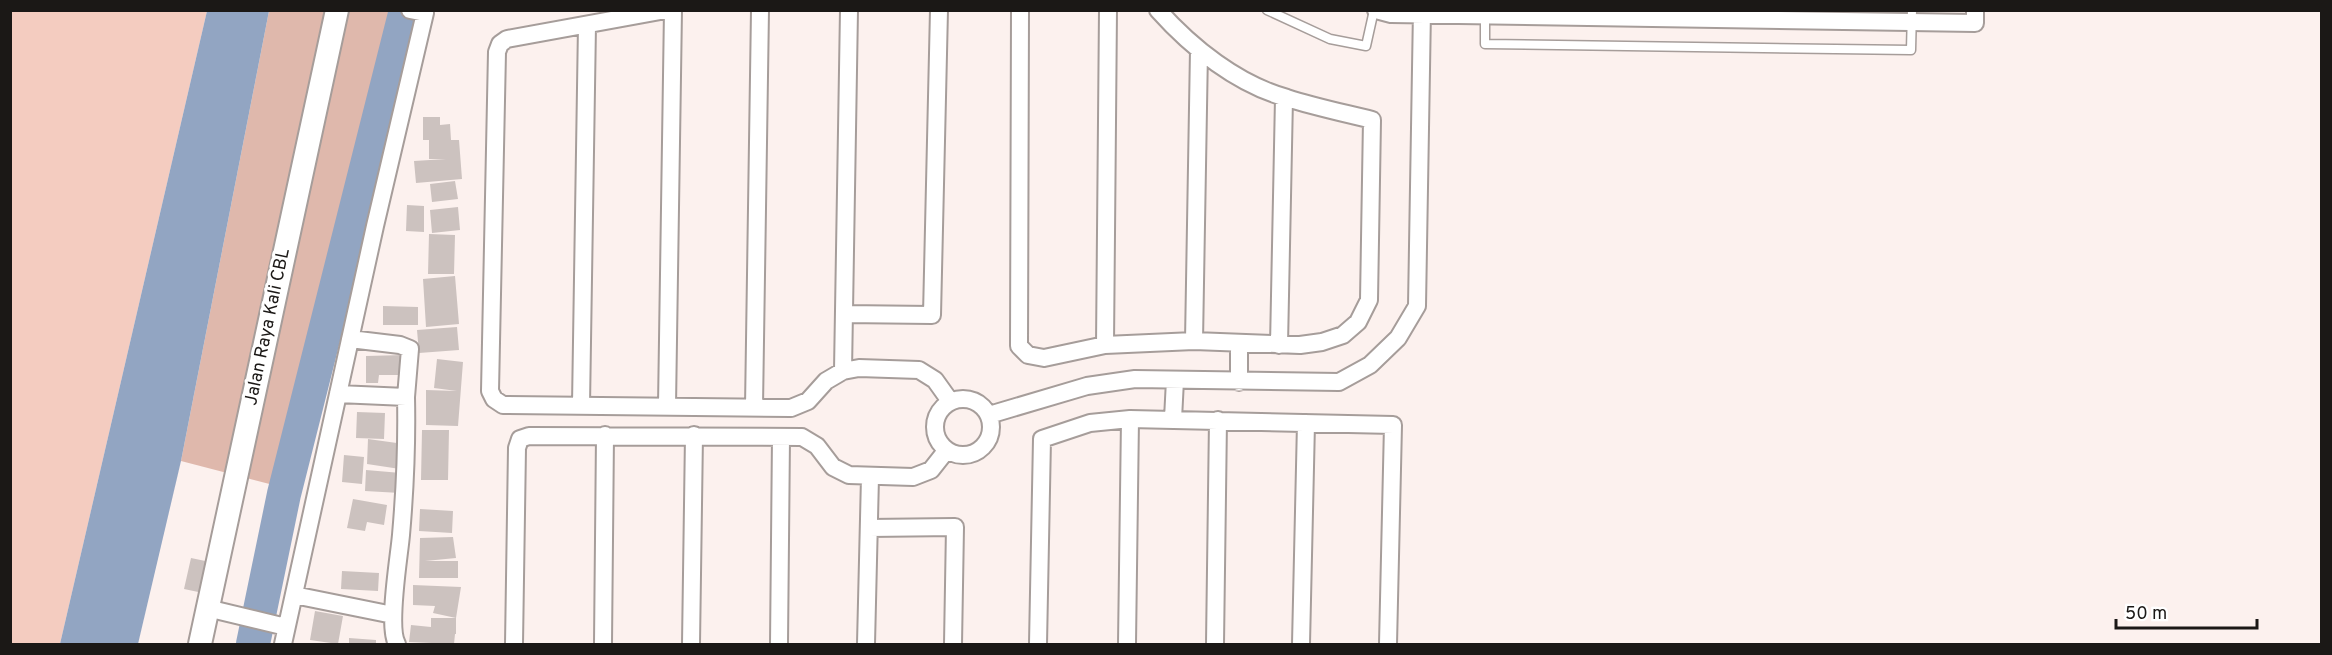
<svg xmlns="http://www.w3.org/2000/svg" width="2332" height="655" viewBox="0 0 2332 655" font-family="Overpass,sans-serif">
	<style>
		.green { fill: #f4ccc0 }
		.forest { fill: #dfb8ac }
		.water { fill: #92a5c2 }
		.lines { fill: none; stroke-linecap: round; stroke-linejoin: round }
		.river { stroke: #92a5c2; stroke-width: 34 }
		.building { fill: #ccc2bf }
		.service-casing { stroke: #a69d9a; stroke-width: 11 }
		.minor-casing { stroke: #a69d9a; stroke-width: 20 }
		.secondary-casing { stroke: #a69d9a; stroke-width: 26 }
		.service { stroke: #fff; stroke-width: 8 }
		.minor { stroke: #fff; stroke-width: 16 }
		.secondary { stroke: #fff; stroke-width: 22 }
		.labels { text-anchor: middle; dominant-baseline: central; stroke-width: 6; stroke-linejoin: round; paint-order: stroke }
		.street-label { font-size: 18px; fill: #1b1816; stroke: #fff }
	</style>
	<rect width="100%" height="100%" fill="#fcf1ee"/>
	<!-- green -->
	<path class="green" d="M10,11H207L60,644H11Z"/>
	<!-- forest -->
	<path class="forest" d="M269,11H393L285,488L181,461Z"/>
	<!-- water -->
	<path class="water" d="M207,11H269L181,461L138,644H60Z"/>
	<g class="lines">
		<!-- river -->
		<path class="river" d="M253,644L284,494L406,10"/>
	</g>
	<!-- building -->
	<path class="building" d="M423,117H440V125L450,124L451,140H459L462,179L416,183L414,161L446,159H429V140H423Z
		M455,181L458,199L432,202L430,184Z
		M407,205L424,206V232L406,231Z
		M458,207L460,230L432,233L430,210Z
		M429,234L455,235L454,274H428Z
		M455,276L459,324L426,327L423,279Z
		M383,306L418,307V325H383Z
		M457,327L459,350L419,353L417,330Z
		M404,355V375H379L378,383H366V356Z
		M437,359L463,362L458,426L426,425V390L457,391L434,388Z
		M357,412L385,413L384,439L356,438Z
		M422,430H449L448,480H421Z
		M368,439L404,444L400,469L367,464Z
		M344,455L364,457L362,484L342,482Z
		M366,470L401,473L400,493L365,491Z
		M353,499L387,505L384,525L367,522L365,531L347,528Z
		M420,509L453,511L452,533L419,531Z
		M453,537L456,558L425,561H458V578H419L420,538Z
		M191,558L210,562L203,593L184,589Z
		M342,571L379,573L378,591L341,589Z
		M413,585L461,587L456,618L433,613L435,606L413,605Z
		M315,611L343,616L338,644L310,640Z
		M431,618H456V634H455L454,644L409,642L411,625L431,627Z
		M349,638L376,640V644H349Z"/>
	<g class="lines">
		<!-- service casing -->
		<g class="service-casing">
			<path id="service" d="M1267,10L1330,39L1366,46L1374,10
				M1485,14V44L1911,50L1912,10"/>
		</g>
		<!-- minor casing -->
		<g class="minor-casing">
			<path id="minor" d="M666,10L507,39L500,44L497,52L490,391L494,399L503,405L791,408L808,401L826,381L843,371L859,368L919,370L935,380L950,401
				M1020,10L1019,346L1028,355L1044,358L1105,345L1194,341L1300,345L1322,342L1343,335L1358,322L1369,300L1372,120C1344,113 1315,107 1287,98C1237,84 1192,48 1158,10
				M1376,10L1391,14L1975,23V10
				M844,314L932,315L939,10
				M350,339L400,345L410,349L406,397
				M1194,341L1199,50
				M1105,345L1108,10
				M1279,345L1284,98
				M843,371L849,10
				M1239,382V344
				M338,394L406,397C407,443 405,489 401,535C399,558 387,627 397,644
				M935 427a28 28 0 1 1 56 0a28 28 0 1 1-56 0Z
				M581,405L587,25
				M667,406L673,10
				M754,407L760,10
				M989,415L1087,386L1135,379L1339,382L1370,365L1398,338L1417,306L1422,10
				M1173,419L1175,380
				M869,528L955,527L953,644
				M294,595L393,615
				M207,608L286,627
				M283,644L375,226L425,13L410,10
				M514,644L517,448L520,439L529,436L802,437L817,446L833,467L849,475L913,477L931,470L946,451
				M603,644L605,435
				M691,644L694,435
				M779,644L781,437
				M866,644L870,477
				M1038,644L1042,439L1090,423L1130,419L1393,425L1388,644
				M1127,644L1130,419
				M1215,644L1218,420
				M1301,644L1306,423"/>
		</g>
		<!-- secondary casing -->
		<g class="secondary-casing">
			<path id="secondary" d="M200,644L337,10"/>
		</g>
		<!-- service -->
		<use href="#service" class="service"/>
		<!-- minor -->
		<use href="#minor" class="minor"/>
		<!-- secondary -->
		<use href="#secondary" class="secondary"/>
	</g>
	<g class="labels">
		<!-- street labels -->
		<g class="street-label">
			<text transform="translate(268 327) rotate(-78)">Jalan Raya Kali CBL</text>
		</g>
	</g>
	<!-- border -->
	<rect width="2332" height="655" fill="none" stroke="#1b1816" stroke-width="24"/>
	<!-- scale -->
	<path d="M2116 619v9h141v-9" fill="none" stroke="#1b1816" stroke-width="3"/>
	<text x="2125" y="619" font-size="18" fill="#1b1816" stroke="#ffffff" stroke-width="4.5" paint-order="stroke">50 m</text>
</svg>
